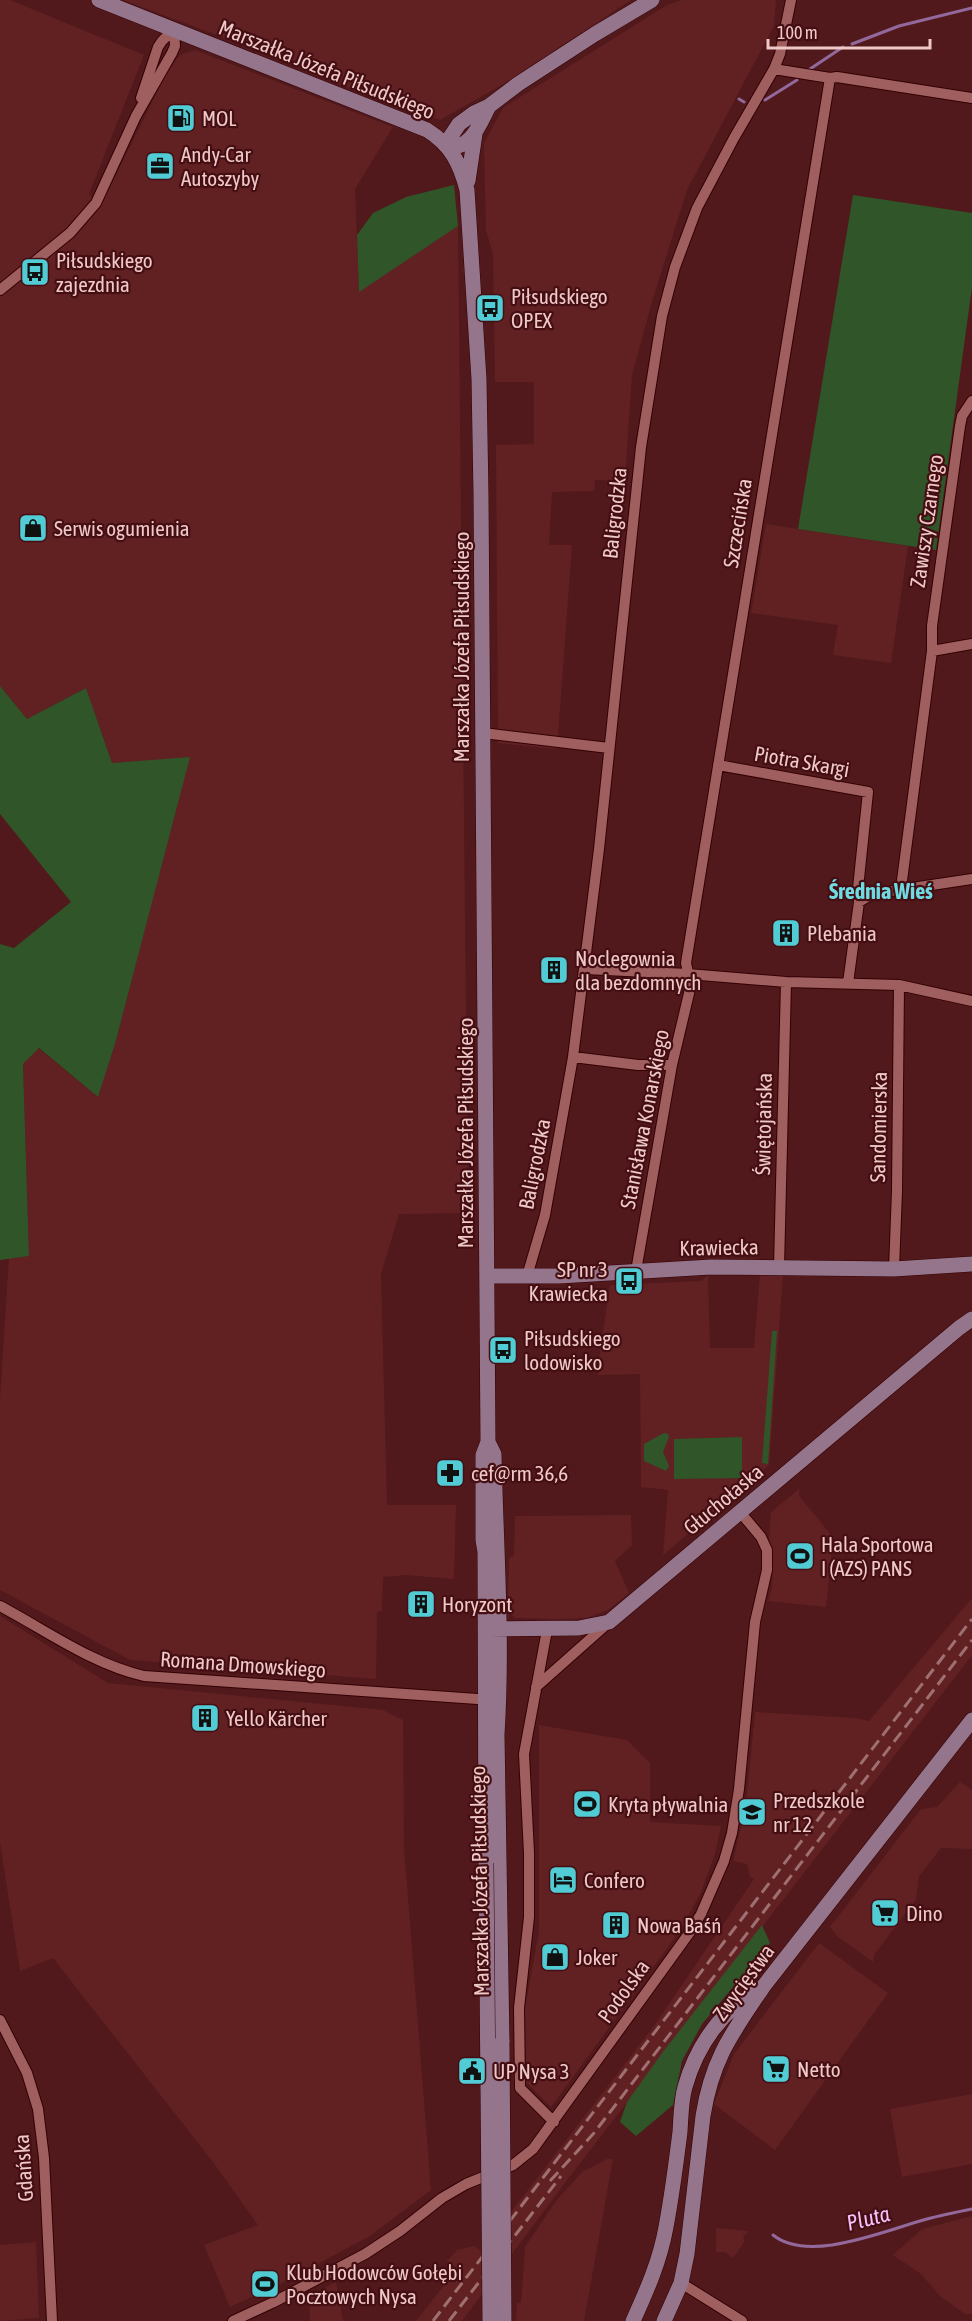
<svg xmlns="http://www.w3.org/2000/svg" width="972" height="2321" viewBox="0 0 972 2321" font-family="'Asap Condensed',sans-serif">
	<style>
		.built { fill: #612123 }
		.green { fill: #2f5529 }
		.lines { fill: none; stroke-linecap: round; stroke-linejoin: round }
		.stream { stroke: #93689b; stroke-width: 3 }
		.street-casing { stroke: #340005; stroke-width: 12 }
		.secondary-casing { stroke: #340005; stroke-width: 16 }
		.street { stroke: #9f5f5e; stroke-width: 10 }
		.secondary { stroke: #94758b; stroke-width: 15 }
		.rail { stroke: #9f7071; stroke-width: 3; stroke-dasharray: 12 6; stroke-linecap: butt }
		.secondary-bridge-casing { stroke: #340005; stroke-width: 16; stroke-linecap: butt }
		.secondary-bridge { stroke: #94758b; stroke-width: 15 }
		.labels { text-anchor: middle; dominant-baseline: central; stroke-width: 4.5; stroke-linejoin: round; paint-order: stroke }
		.street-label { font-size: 21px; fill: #eec9c8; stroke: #450e12 }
		.poi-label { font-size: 21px; fill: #eec9c8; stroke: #450e12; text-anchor: start }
		.neighbourhood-label { font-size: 22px; font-weight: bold; fill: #6edae2; stroke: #450e12 }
		.water-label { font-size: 22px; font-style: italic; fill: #f4c1fd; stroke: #450e12 }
	</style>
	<rect width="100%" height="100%" fill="#51191b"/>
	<!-- built -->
	<path class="built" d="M0,0H10L144,55L89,194L100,207L167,72L180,55L195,50L393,127L355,189L359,291L458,226L468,1213L399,1214L381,1274L387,1505H456L454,1579L406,1575L383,1577L382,1611L377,1612L376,1679L130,1660L0,1590V1400L9,1258L29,1256L23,1064L38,1048L98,1097L115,1044L189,758L112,763L86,688L27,719L0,686Z
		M123,0H631L510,80L440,120L311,74L284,60Z
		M682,0H776L774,26L687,190L652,302L632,375L625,481L595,480L594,491L552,492L549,545H572L557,749L498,743L496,445L534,444V382H495L493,253L486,231L484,143L503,108L667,5Z
		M766,524L908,546L891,663L833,655L838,625L751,613Z
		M708,1275L710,1348H754L760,1275H783L769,1465L663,1555L668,1490L641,1487L640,1374L598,1375V1366L610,1285L701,1281Z
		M800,1488L799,1496L833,1537L826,1607L768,1601L772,1589L773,1563L769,1540L771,1512Z
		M631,1515L632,1545L615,1561L629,1593L608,1610L586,1618L559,1619L515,1618L508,1611L509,1558L514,1555L515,1516Z
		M972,1598V1655L564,2184L462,2321H416L457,2269L447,2261L457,2250L474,2246L481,2251L654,2026L754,1879L750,1877L747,1864L733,1861L746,1805L755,1712L855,1718L869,1721Z
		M0,1616L108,1683L383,1710L403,1720L404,1847L431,2190L370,2236L280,2284L230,2307L204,2245L258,2225L213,2162L53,1958L20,1971L0,1842Z
		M539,1725L627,1740L650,1763V1822L721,1826L715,1854L701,1892L684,1925L551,2107L526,2082L525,2008L539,1931Z
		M960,1782L972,1790V1849L941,1848L919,1876L916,1899L874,1955L873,1962L837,1936L830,1927L921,1809L937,1807Z
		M819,1943L888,1993L775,2150L714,2104L734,2054Z
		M972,2094V2164L902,2177L890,2109Z
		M607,2159H613L584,2321H516L517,2303H521L525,2247L556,2201L582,2172Z
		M972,2216V2314H965L940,2296L921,2274L893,2255L922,2229Z
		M716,2228L748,2231L743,2238L745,2241L733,2258L725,2252H716Z
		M36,2242L39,2318L0,2321V2245Z
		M336,2282L343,2321H310L309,2296Z"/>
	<!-- green -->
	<path class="green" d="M454,185L458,226L359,292L357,235L373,213L406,197Z
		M853,195L972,213V287L936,550L798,529Z
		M0,686L27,719L86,688L112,763L190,757L115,1044L98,1097L39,1048L23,1064L29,1256L0,1260V944L14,948L71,902L0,814Z
		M772,1331H777L768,1464L762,1463Z
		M664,1433L668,1434L669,1437L663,1452L669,1466L666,1471L644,1461V1444Z
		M742,1437V1478L674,1479V1439Z
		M762,1925L770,1943L702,2024L682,2061L673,2105L636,2136L620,2122L627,2102L662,2053Z"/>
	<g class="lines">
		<!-- stream -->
		<path class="stream" d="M852,44L899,26L972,8
			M810,69L843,47
			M739,99L744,102
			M765,100L797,80
			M773,2235C809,2264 886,2230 927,2219C942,2215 957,2212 972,2209"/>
		<!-- street casing -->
		<g class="street-casing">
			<path id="street" d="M830,78L837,77L972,98
				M141,98L158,47L162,41L174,29
				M0,290L70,233L96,203L136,116L172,53L175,46L174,29
				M932,651L972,644
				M483,733L609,748
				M718,765L868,792L858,888L859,902L848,983
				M901,888L932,651V626L960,426L962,416L972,401
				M859,902L872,894L972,879
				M585,969L688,974L786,982L899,985L972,1001
				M573,1057L638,1065H672
				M779,1267L786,982
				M894,1269L897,1191L899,985
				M636,1271L672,1065L691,985L686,963L830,78L774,69
				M527,1276L545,1215L573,1057L599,849L641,447L662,316L675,267L697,208L734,138L774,69L780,54L791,0
				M0,1606C47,1631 92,1664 144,1676L492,1700
				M547,1630L524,1754L529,1853V1917L519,2008L520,2088L554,2122
				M536,1687L607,1624
				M0,2020L27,2073L38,2109L44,2158L52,2321
				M681,2283L742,2321
				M233,2321L274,2302L365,2254L400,2231L442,2198L466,2184L513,2165L533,2149L690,1932L701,1914L724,1861L732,1833L739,1789L755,1622L767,1570V1550L761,1537L740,1512"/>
		</g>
		<!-- secondary casing -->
		<g class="secondary-casing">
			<path id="secondary" d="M99,0L427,130C451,145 460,163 467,190L479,379L481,495L488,1442L483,1455V1540L485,1552L486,1863
				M448,148L449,139L459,124L474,113L489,106L518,84L595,34L652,0
				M448,148C472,148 479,125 489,106
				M468,181L475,134
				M487,1276H559L711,1267L894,1269L972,1264
				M488,1442L494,1454C496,1548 503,1641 497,1735L502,2042
				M489,1629L579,1628L609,1622L959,1328L972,1319
				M633,2321C647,2290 660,2261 666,2227C672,2195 676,2164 680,2132C681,2117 681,2101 685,2087C697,2045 722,2009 761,1988
				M664,2321L681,2283L687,2254L703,2116C712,2059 732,2033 763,1987L972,1720"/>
		</g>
		<!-- street -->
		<use href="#street" class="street"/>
		<!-- secondary -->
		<use href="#secondary" class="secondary"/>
		<!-- rail -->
		<path class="rail" d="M550,2181L594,2133L972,1640
			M433,2321L972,1619
			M449,2321L561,2176"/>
		<!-- secondary-bridge casing -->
		<g class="secondary-bridge-casing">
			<path id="secondary-bridge" d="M486,1863L490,2321
				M502,2042L504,2321"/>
		</g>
		<!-- secondary-bridge -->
		<use href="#secondary-bridge" class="secondary-bridge"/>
	</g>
	<!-- icons -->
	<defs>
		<g id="fuel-square" transform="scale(1.5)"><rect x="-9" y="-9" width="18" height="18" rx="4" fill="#51ccd4" stroke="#450e12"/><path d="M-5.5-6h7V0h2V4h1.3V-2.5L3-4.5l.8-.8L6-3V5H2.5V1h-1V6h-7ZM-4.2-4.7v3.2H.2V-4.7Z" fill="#111"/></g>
		<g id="office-square" transform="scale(1.5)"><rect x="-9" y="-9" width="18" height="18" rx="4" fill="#51ccd4" stroke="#450e12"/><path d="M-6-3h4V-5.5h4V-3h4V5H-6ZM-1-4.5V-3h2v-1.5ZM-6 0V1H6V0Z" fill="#111"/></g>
		<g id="bus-square" transform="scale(1.5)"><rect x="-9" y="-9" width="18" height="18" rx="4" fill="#51ccd4" stroke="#450e12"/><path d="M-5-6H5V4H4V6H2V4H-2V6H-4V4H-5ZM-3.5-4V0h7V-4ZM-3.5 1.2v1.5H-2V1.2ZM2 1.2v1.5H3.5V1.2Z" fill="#111"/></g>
		<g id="shop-square" transform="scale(1.5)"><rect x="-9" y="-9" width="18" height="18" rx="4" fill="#51ccd4" stroke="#450e12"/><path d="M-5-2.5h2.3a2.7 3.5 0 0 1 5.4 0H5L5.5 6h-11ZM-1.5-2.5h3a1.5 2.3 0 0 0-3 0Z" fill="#111"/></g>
		<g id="building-square" transform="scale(1.5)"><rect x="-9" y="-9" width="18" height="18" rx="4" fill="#51ccd4" stroke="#450e12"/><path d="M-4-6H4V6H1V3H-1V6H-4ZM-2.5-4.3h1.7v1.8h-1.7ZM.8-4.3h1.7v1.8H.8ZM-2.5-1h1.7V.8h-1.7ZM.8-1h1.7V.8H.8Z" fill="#111"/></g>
		<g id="pharmacy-square" transform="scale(1.5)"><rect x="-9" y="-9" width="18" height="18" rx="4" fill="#51ccd4" stroke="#450e12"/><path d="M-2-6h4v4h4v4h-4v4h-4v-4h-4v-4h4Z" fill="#111"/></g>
		<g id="stadium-square" transform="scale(1.5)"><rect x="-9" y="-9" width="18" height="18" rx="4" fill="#51ccd4" stroke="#450e12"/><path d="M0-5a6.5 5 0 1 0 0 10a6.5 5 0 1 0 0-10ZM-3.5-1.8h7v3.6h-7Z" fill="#111"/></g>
		<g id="school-square" transform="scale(1.5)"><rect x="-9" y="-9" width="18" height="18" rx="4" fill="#51ccd4" stroke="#450e12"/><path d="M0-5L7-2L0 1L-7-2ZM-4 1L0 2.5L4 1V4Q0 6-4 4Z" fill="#111"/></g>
		<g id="hotel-square" transform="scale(1.5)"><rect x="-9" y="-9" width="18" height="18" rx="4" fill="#51ccd4" stroke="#450e12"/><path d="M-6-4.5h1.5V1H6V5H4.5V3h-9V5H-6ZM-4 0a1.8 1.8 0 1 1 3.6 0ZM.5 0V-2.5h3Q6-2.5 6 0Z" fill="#111"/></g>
		<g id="supermarket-square" transform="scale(1.5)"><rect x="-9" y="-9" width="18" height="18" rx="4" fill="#51ccd4" stroke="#450e12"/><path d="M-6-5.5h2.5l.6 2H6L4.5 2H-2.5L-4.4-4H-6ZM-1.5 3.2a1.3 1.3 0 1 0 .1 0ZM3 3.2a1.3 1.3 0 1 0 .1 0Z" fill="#111"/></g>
		<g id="civic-square" transform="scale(1.5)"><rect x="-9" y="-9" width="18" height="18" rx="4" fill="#51ccd4" stroke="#450e12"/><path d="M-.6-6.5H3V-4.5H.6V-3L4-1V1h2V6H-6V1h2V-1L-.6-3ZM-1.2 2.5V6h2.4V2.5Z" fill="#111"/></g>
	</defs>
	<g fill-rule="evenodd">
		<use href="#fuel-square" x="181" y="118"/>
		<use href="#office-square" x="160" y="166"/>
		<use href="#bus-square" x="35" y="272"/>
		<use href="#bus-square" x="490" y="308"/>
		<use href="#shop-square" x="33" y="528"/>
		<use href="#building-square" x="786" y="933"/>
		<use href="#building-square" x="554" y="970"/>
		<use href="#bus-square" x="629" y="1281"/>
		<use href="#bus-square" x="503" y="1350"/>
		<use href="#pharmacy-square" x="450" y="1473"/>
		<use href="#stadium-square" x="800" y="1556"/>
		<use href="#building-square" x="421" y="1604"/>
		<use href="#building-square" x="205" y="1718"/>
		<use href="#stadium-square" x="587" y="1804"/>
		<use href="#school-square" x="752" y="1812"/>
		<use href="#hotel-square" x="563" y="1880"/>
		<use href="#supermarket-square" x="885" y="1913"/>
		<use href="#building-square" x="616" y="1925"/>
		<use href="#shop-square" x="555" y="1957"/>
		<use href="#supermarket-square" x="776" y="2069"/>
		<use href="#civic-square" x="472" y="2071"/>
		<use href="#stadium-square" x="265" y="2284"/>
	</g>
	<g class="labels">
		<!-- street labels -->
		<g class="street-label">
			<text transform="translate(327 69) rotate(22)">Marszałka Józefa Piłsudskiego</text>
			<text transform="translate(614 513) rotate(-84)">Baligrodzka</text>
			<text transform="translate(926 521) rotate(-82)">Zawiszy Czarnego</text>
			<text transform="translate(737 523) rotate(-81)">Szczecińska</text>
			<text transform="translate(461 647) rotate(-90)">Marszałka Józefa Piłsudskiego</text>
			<text transform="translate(802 761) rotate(10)">Piotra Skargi</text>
			<text transform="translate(644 1119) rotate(-79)">Stanisława Konarskiego</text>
			<text transform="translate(763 1124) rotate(-89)">Świętojańska</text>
			<text transform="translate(878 1127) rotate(-89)">Sandomierska</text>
			<text transform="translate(465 1133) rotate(-90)">Marszałka Józefa Piłsudskiego</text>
			<text transform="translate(534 1164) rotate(-79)">Baligrodzka</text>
			<text transform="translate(719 1247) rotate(-1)">Krawiecka</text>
			<text transform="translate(723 1499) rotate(-40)">Głuchołaska</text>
			<text transform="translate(243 1664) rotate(4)">Romana Dmowskiego</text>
			<text transform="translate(479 1881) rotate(-91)">Marszałka Józefa Piłsudskiego</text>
			<text transform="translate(743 1982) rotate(-54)">Zwycięstwa</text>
			<text transform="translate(623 1991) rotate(-54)">Podolska</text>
			<text transform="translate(23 2168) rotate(-94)">Gdańska</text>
		</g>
		<!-- poi labels -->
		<g class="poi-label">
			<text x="202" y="118">MOL</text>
			<text x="181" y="154">Andy-Car<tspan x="181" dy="24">Autoszyby</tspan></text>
			<text x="56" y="260">Piłsudskiego<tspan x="56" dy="24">zajezdnia</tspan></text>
			<text x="511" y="296">Piłsudskiego<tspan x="511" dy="24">OPEX</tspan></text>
			<text x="54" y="528">Serwis ogumienia</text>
			<text x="807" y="933">Plebania</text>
			<text x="575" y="958">Noclegownia<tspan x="575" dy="24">dla bezdomnych</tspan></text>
			<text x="608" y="1269" text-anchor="end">SP nr 3<tspan x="608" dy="24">Krawiecka</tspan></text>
			<text x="524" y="1338">Piłsudskiego<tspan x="524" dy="24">lodowisko</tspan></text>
			<text x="471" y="1473">cef@rm 36,6</text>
			<text x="821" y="1544">Hala Sportowa<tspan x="821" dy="24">I (AZS) PANS</tspan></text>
			<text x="442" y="1604">Horyzont</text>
			<text x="226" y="1718">Yello Kärcher</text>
			<text x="773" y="1800">Przedszkole<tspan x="773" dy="24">nr 12</tspan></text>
			<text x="608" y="1804">Kryta pływalnia</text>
			<text x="584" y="1880">Confero</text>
			<text x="906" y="1913">Dino</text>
			<text x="637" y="1925">Nowa Baśń</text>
			<text x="576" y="1957">Joker</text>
			<text x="797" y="2069">Netto</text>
			<text x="493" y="2071">UP Nysa 3</text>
			<text x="286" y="2272">Klub Hodowców Gołębi<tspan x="286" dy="24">Pocztowych Nysa</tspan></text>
		</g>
		<!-- neighbourhood labels -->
		<g class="neighbourhood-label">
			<text x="881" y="891">Średnia Wieś</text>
		</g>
		<!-- water labels -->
		<g class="water-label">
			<text transform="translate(868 2218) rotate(-14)">Pluta</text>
		</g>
	</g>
	<!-- scale -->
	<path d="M768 39v9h162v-9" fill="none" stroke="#eec9c8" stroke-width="3"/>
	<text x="777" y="39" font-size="18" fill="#eec9c8" stroke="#450e12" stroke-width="4.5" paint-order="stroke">100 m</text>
</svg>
